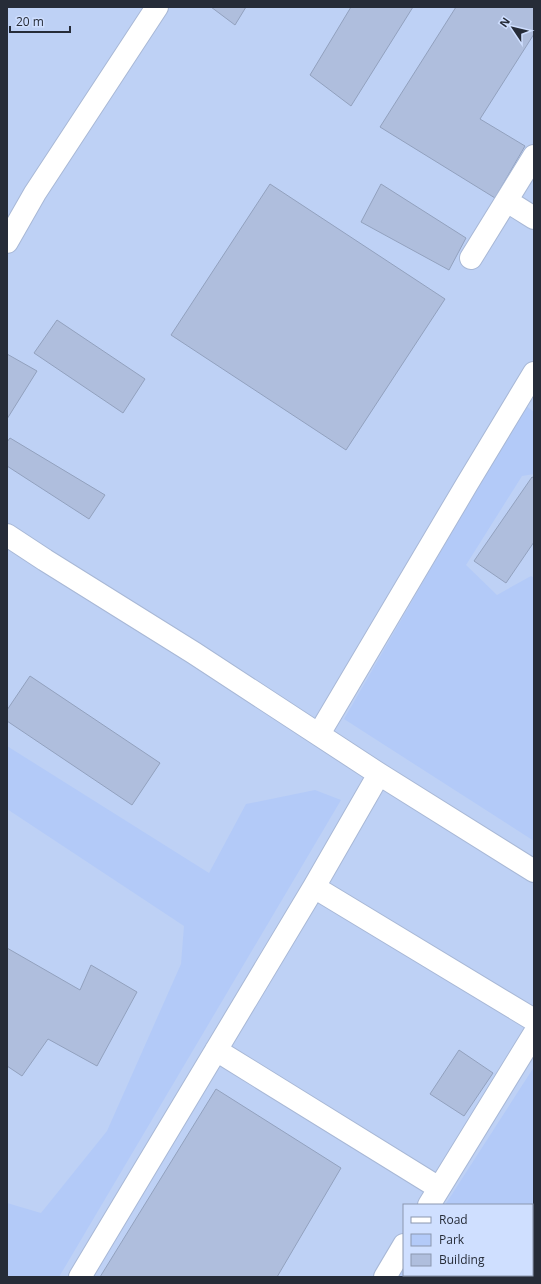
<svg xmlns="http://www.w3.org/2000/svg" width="541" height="1284" viewBox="0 0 541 1284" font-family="'Open Sans',sans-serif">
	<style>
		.built { fill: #bed1f5; fill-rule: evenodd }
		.green { fill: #b3caf8 }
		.building { fill: #afbedd; stroke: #92a1be }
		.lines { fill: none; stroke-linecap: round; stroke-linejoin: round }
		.minor-casing { stroke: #a8b8d6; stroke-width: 24 }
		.minor { stroke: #fff; stroke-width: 22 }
	</style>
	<rect width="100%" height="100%" fill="#cfdfff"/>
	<!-- built -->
	<path class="built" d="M7,7H534V1277H7ZM404,1205H532V1275H404Z"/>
	<!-- green -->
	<path class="green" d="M525,405L534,412V474L522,476L466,565L497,595L531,576L534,578V841L344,719Z
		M7,746L209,873L246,804L315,790L341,800L59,1277H7V1203L41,1213L107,1131L181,964L184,926L7,809Z
		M534,1067V1277H399L404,1269V1275H532V1205H445Z"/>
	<!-- building -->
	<path class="building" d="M211,7H246L235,25Z
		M351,7H413L351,106L310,75Z
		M456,7H534V34L480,119L525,146L495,198L380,127Z
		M270,184L445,299L346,450L171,335Z
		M381,184L466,238L449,270L361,222Z
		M57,320L145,379L123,413L34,353Z
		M7,354L37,371L7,419Z
		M10,438L105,495L89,519L7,466V442Z
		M532,477L534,478V542L506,583L474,561Z
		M30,676L160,763L132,805L7,721V710Z
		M7,948L80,990L91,965L137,992L97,1066L48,1039L22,1076L7,1066Z
		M459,1050L493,1073L464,1116L430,1094Z
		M216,1089L341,1168L277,1277H100Z"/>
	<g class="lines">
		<!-- minor casing -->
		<g class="minor-casing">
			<path id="minor" d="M507,201L534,218
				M7,242L35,193L157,7
				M471,258L534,156
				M7,535L45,560L194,653L379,774L534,871
				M319,734L467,484L534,373
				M314,887L534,1020
				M216,1050L439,1188
				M429,1205L534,1034
				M80,1277L314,887L379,774
				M385,1277L404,1245"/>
		</g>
		<!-- minor -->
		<use href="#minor" class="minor"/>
	</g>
	<!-- border -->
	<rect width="541" height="1284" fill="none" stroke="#262c38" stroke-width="16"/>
	<!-- legend -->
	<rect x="403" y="1204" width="130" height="72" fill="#cfdfff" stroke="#8b97af"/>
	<rect x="411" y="1217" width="20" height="6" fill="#ffffff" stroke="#8b97af"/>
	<text x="439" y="1224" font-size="12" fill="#262c38">Road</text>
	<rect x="411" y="1234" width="20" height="12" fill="#b3caf8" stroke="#8b97af"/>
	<text x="439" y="1244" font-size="12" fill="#262c38">Park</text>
	<rect x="411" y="1254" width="20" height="12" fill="#afbedd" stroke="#8b97af"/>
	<text x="439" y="1264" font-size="12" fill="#262c38">Building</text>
	<!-- north arrow -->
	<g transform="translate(513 28) rotate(305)" stroke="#cfdfff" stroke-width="3" paint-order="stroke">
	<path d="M0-3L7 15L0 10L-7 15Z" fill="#262c38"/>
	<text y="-6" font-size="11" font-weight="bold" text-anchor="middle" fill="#262c38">N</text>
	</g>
	<!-- scale -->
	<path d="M10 26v6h60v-6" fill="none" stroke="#262c38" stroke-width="2"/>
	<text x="16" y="26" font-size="12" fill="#262c38" stroke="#cfdfff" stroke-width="3" paint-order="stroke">20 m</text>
</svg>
